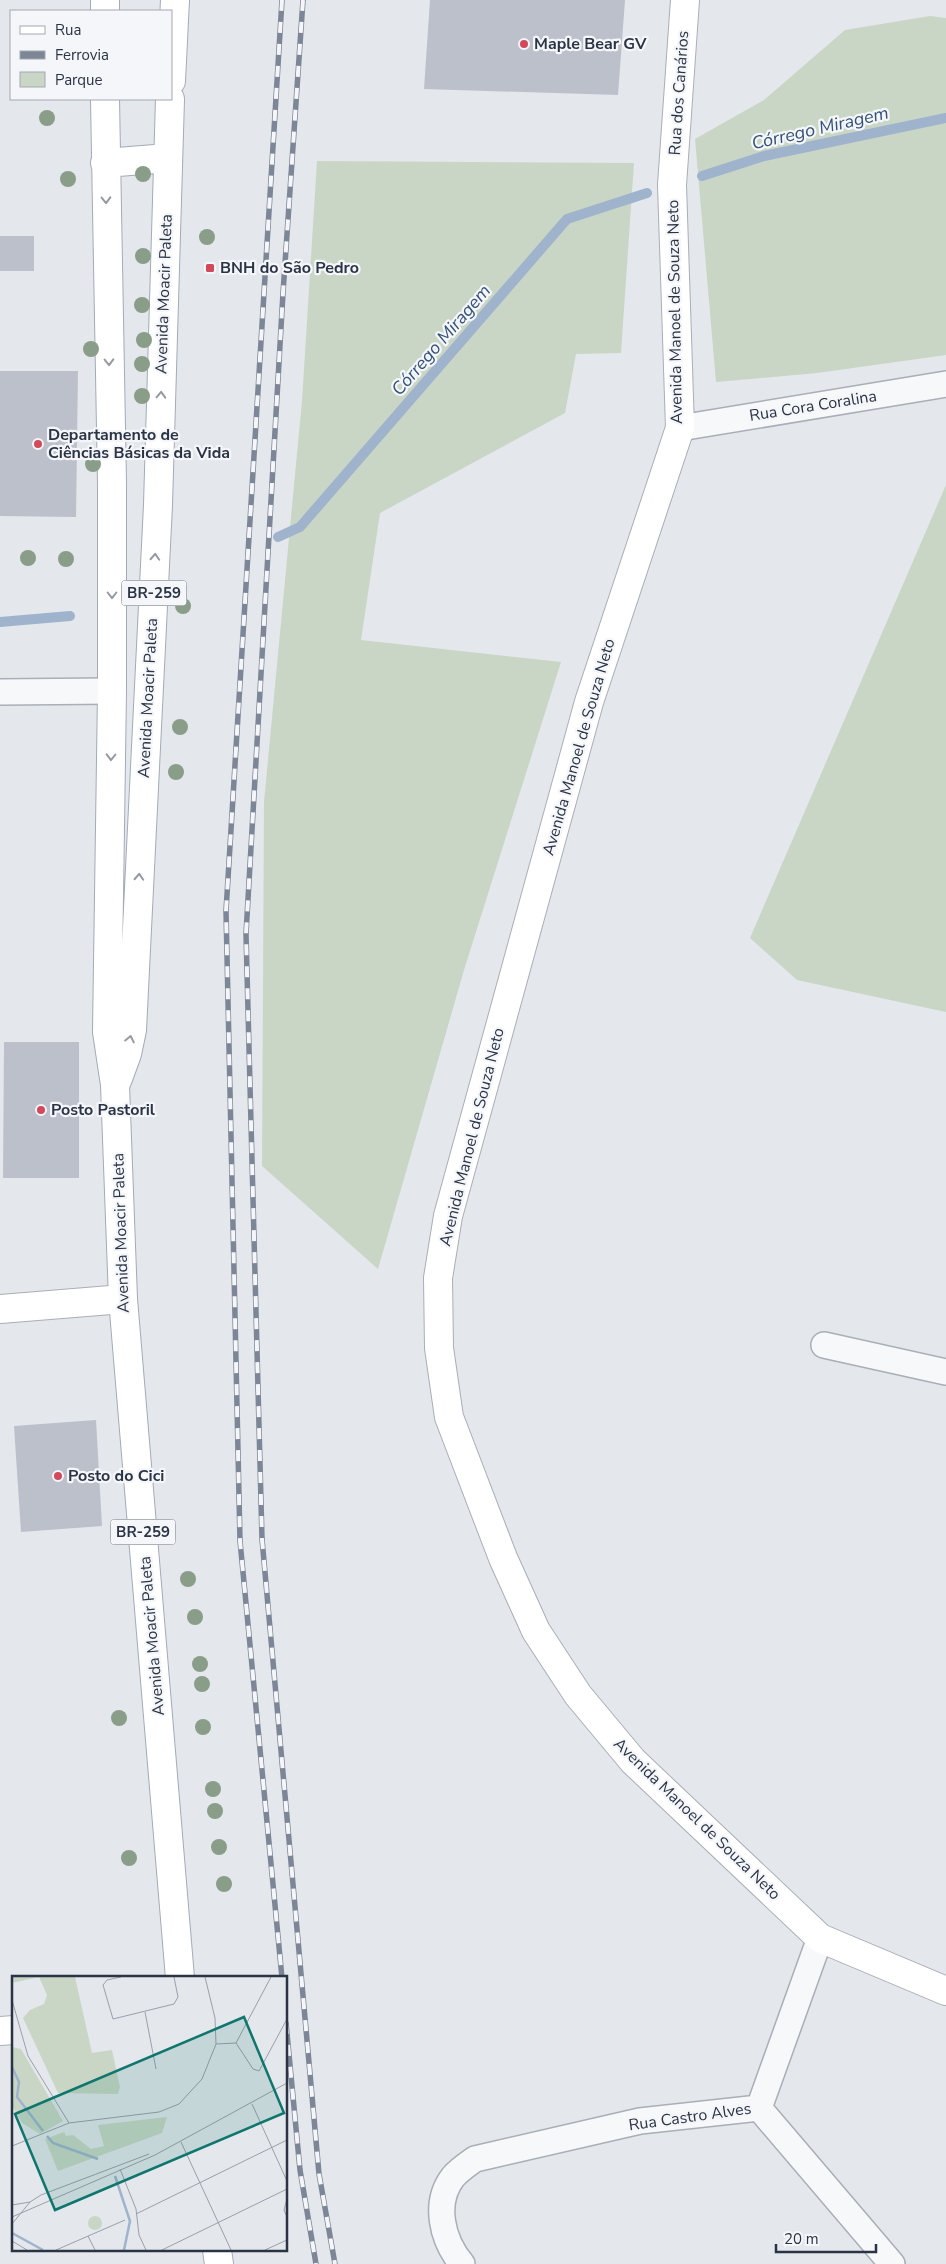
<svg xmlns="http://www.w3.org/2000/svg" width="946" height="2264" viewBox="0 0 946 2264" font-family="'Nunito Sans',sans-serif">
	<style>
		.green { fill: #c9d6c5 }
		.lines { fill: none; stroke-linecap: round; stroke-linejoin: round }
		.stream { stroke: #9fb4cc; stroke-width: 10 }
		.building { fill: #bbc0ca }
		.street-casing { stroke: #a9aeb7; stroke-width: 28 }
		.secondary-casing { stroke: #a9aeb7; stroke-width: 30 }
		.primary-casing { stroke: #a3abb8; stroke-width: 30 }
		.street { stroke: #f7f8fa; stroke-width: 25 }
		.secondary { stroke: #fff; stroke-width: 28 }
		.primary { stroke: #fff; stroke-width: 28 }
		.rail-casing { stroke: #7d8696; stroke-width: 5.5 }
		.rail { stroke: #f4f6f9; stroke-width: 4; stroke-dasharray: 11; stroke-linecap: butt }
		.tree { fill: #899d89 }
		.oneway { stroke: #959aa2 }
		.poi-dot { fill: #d1495b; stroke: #f4f6f9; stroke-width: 2 }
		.labels { text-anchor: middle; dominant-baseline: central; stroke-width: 4.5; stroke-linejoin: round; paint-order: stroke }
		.shield { fill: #f4f6f9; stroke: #676e7b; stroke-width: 1 }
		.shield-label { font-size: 15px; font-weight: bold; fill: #2b3445 }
		.poi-label { font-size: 16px; font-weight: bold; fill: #2b3445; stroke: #f4f6f9; text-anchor: start }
		.street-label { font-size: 16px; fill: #2b3445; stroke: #f4f6f9 }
		.water-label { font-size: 18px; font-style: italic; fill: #34527a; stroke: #f4f6f9 }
		.inset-river { fill: none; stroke: #9fb4cc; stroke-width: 2.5 }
		.inset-road { fill: none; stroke: #9a9fa9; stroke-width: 1 }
		.view { fill: #0f766e; fill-opacity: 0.15; stroke: #0f766e; stroke-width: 2.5 }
		.inset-edge { fill: none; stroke: #2b3445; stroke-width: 2.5 }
	</style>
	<rect width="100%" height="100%" fill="#e4e7ec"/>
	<!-- green -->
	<path class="green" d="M930,16L946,18V355L817,373L716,382L695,139L764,100L845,30Z
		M317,161L634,163L621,353L576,354L565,413L380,513L361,640L561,662L464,970L378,1269L262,1166L264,802L302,401Z
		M946,485V1012L797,980L750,938Z"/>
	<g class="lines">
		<!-- stream -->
		<path class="stream" d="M702,176L764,156L946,118
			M278,537L300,527L567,219L647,193
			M0,622L70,616"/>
	</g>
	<!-- building -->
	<path class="building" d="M430,0H625L618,95L424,89Z
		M0,236H34V271H0Z
		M0,371H78L76,517L0,516Z
		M4,1042H79V1178H3Z
		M96,1420L102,1526L21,1532L14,1426Z"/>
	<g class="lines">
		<!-- street casing -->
		<g class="street-casing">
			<path id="street" d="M680,428L946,384
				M0,692L112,691
				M824,1345L946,1372
				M759,2108L892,2264
				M462,2264C442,2240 433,2203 453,2177C459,2170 468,2164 475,2159L640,2121L759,2108L820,1938"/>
		</g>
		<!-- secondary casing -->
		<g class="secondary-casing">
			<path id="secondary" d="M685,0L672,185L680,428L589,702L448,1216L438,1278L439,1348L449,1417L503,1558L536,1631L578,1695L633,1761L820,1938L946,1991
				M0,1309L123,1299
				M0,2031L14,2030"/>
		</g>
		<!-- primary casing -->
		<g class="primary-casing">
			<path id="primary" d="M105,0V11
				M171,81L175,0
				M105,99L112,483V691L107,1032L115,1085L123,1299L180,1978
				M105,163L168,158
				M117,1081L127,1054L132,1030L158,505L170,99
				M217,2250L219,2264"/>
		</g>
		<!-- street -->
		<use href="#street" class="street"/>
		<!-- secondary -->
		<use href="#secondary" class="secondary"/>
		<!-- primary -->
		<use href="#primary" class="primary"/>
		<!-- rail casing -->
		<g class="rail-casing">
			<path id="rail" d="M282,0L226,911L240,1541L282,1978
				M303,0L283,293L246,934L262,1539L319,2174L335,2264
				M286,2023L300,2170L316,2264"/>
		</g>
		<!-- rail -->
		<use href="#rail" class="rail"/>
	</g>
	<!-- trees -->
	<g class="tree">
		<circle cx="47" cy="118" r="8"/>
		<circle cx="143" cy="174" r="8"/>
		<circle cx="68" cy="179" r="8"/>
		<circle cx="207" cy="237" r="8"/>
		<circle cx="143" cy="256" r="8"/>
		<circle cx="142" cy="305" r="8"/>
		<circle cx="144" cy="340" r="8"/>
		<circle cx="91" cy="349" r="8"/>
		<circle cx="142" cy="364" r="8"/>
		<circle cx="142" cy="396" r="8"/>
		<circle cx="93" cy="464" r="8"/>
		<circle cx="28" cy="558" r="8"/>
		<circle cx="66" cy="559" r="8"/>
		<circle cx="183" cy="606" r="8"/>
		<circle cx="180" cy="727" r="8"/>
		<circle cx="176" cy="772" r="8"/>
		<circle cx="188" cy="1579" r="8"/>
		<circle cx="195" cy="1617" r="8"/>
		<circle cx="200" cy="1664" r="8"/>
		<circle cx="202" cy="1684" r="8"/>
		<circle cx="119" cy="1718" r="8"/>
		<circle cx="203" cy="1727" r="8"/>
		<circle cx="213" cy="1789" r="8"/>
		<circle cx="215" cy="1811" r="8"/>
		<circle cx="219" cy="1847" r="8"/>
		<circle cx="129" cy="1858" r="8"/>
		<circle cx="224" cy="1884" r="8"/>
	</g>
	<!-- one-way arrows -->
	<defs><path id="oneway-chevron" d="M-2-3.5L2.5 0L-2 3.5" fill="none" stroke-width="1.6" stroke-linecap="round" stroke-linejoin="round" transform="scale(1.25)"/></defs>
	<g class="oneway">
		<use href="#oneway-chevron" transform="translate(106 200) rotate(89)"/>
		<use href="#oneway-chevron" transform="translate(109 362) rotate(89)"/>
		<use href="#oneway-chevron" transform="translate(161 395) rotate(-88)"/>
		<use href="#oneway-chevron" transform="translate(155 557) rotate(-87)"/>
		<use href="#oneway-chevron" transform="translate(112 595) rotate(90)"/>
		<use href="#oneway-chevron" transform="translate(111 757) rotate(91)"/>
		<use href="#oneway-chevron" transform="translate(139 877) rotate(-87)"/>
		<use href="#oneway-chevron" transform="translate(130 1039) rotate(-78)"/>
	</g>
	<!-- markers -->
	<g class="poi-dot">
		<circle cx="524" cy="44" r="5"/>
		<rect x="205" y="263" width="10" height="10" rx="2.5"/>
		<circle cx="38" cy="444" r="5"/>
		<circle cx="41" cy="1110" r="5"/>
		<circle cx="58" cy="1476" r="5"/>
	</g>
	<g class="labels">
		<!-- shield labels -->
		<g class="shield">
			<rect x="121.5" y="580.5" width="65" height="25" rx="4"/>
			<rect x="110.5" y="1519.5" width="65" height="25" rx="4"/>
		</g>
		<g class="shield-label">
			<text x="154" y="593">BR-259</text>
			<text x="143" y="1532">BR-259</text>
		</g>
		<!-- poi labels -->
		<g class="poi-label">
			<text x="534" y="44">Maple Bear GV</text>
			<text x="220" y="268">BNH do São Pedro</text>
			<text x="48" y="435">Departamento de<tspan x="48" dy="18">Ciências Básicas da Vida</tspan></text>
			<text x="51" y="1110">Posto Pastoril</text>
			<text x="68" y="1476">Posto do Cici</text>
		</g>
		<!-- street labels -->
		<g class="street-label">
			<text transform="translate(679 93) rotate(-86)">Rua dos Canários</text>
			<text transform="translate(164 294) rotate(-88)">Avenida Moacir Paleta</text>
			<text transform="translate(675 312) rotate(-91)">Avenida Manoel de Souza Neto</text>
			<text transform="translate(813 406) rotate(-9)">Rua Cora Coralina</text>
			<text transform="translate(148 698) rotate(-87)">Avenida Moacir Paleta</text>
			<text transform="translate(579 747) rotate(-74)">Avenida Manoel de Souza Neto</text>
			<text transform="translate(472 1137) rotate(-76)">Avenida Manoel de Souza Neto</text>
			<text transform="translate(121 1233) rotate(-92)">Avenida Moacir Paleta</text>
			<text transform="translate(152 1636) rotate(-95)">Avenida Moacir Paleta</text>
			<text transform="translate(697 1819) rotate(44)">Avenida Manoel de Souza Neto</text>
			<text transform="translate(690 2117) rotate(-8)">Rua Castro Alves</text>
		</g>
		<!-- water labels -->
		<g class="water-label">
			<text transform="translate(820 128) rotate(-13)">Córrego Miragem</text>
			<text transform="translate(441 340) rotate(-49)">Córrego Miragem</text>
		</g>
	</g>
	<!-- overview -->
	<g transform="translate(12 1976)">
		<rect width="275" height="275" fill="#e4e7ec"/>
		<path d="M0,1H63L80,77L100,74L108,111L106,118L46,117L11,42L18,34L32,28L35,19L27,1L0,7ZM0,71L9,73L51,145L28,158L10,147L0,130ZM155,141L150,157L46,195L33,163L52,156L54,160L61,159L79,173L92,170L86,149ZM76 247a7 7 0 1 1 14 0a7 7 0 1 1-14 0Z" fill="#c9d6c5"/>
		<path class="inset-river" d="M0,91L7,106L5,121L31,155M35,160L41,167L86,183M103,200L118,245L112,274M0,257L31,274"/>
		<path class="inset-road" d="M109,1L95,4L91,9L101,43L162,28L166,21L162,1M0,24L16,80L57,147M133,36L144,93M224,67L259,1M204,68L224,67L241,93L247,95L275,43M240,128L275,205M169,166L219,274M0,170L57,147L147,136L167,128L190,103L204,68L203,42L193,1M108,193L124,233L127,259L134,274M275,223L272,234L275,241M0,229L18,226M124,238L275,164M0,241L143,179L275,107M0,248L18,226L29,219L137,178M76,260L83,274M0,265L15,274M44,274L113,244M150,274L275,213M253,274L275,264"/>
		<path class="view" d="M232,41L272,137L43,234L3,138Z"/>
		<rect width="275" height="275" class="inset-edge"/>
	</g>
	<!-- legend -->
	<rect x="10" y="10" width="162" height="90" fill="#f4f6f9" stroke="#a4a8b1"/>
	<rect x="20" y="26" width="25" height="8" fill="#ffffff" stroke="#a4a8b1"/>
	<text x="55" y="35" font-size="15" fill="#2b3445">Rua</text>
	<rect x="20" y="51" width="25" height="8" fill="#7d8696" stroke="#a4a8b1"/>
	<text x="55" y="60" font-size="15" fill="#2b3445">Ferrovia</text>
	<rect x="20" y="72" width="25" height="15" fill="#c9d6c5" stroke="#a4a8b1"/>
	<text x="55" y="85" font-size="15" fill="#2b3445">Parque</text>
	<!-- scale -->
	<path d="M776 2244v8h100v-8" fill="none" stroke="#2b3445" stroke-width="2.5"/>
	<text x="784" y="2244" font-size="15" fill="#2b3445" stroke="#f4f6f9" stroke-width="4" paint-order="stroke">20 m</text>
</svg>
